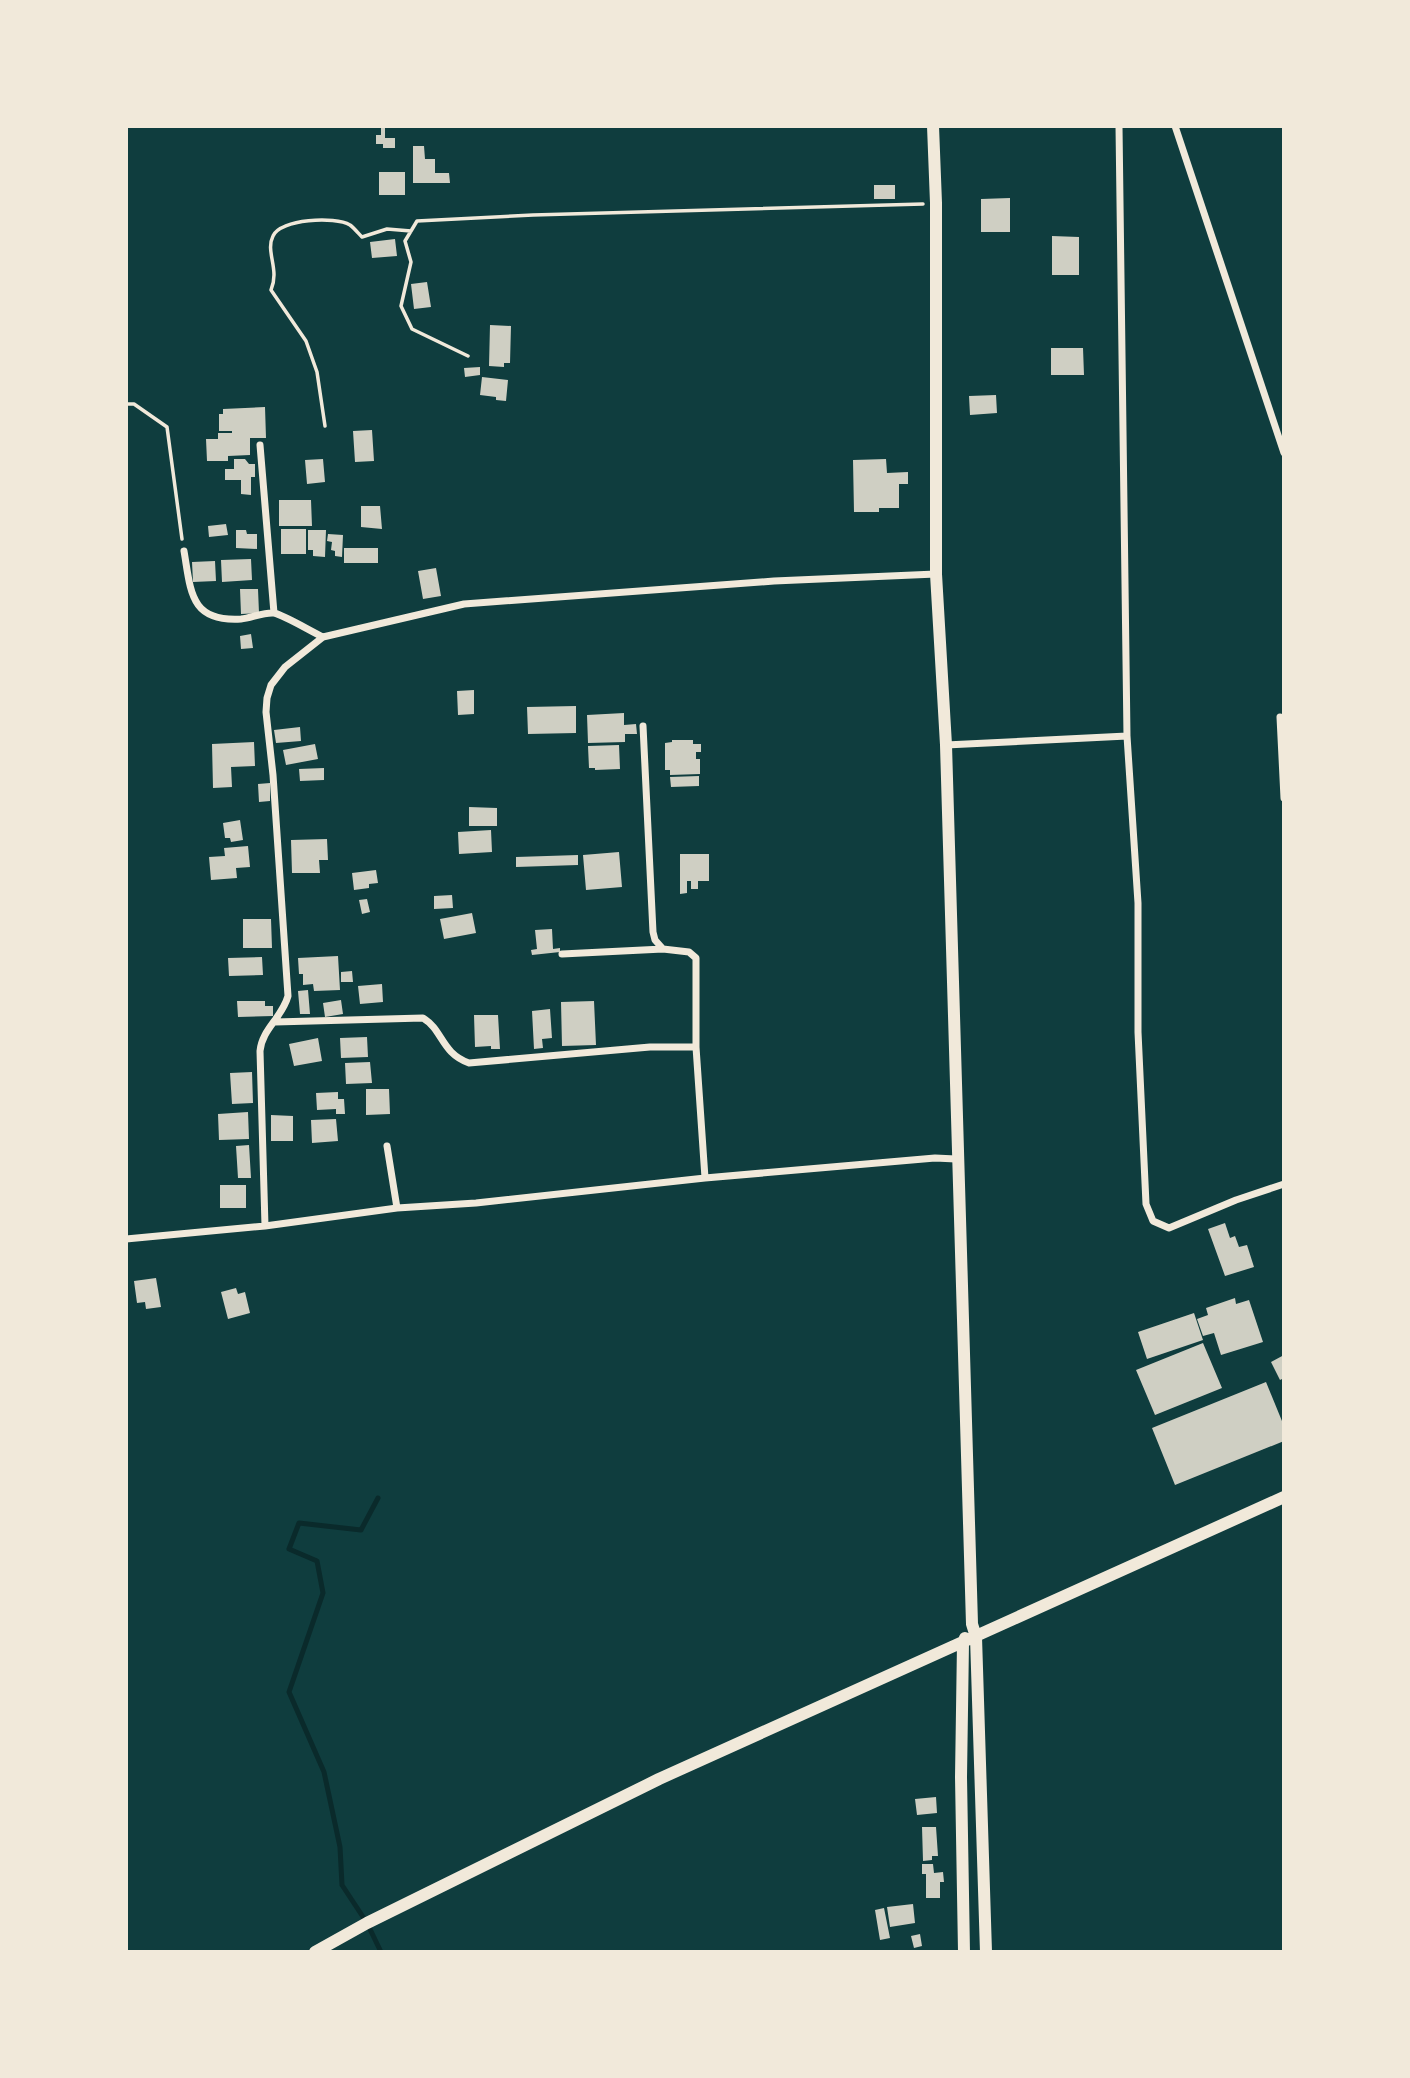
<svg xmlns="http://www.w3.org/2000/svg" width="1410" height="2078" viewBox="0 0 1410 2078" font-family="Montserrat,sans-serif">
<rect width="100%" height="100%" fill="#0f3d3e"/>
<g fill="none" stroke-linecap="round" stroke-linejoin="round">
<!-- stream -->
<path stroke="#0a2a2b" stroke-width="5" d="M378 1498 361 1530 299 1523 289 1549 317 1561 323 1593 289 1692 324 1772 340 1847 342 1885 367 1923 381 1952"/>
</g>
<!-- building -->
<path fill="#cfcfc3" d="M381 126H385V138H395V148H383V144H376V135H381Z
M413 146H424L425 159H435V173H449L450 183H413Z
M379 172H405V195H379Z
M874 185H895V199H874Z
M1010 198V232H981V199Z
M1052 236 1079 237V275H1052Z
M395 239 397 256 372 258 370 242Z
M427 282 431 307 414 309 411 284Z
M490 325 511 326 510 363H504V367L489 366Z
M1051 348H1083L1084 375H1051Z
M480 367V375L465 377 464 368Z
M482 377 508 380 506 401 496 400V397L480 395Z
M996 395 997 413 970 415 969 396Z
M265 407 266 438H250V455L228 456V461H207L206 439H218V433H232V431H219V414H223V409Z
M372 430 374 461 355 462 353 431Z
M234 459H245L249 464H255V477H251V495L241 494V480H225V469H234Z
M323 459 325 482 307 484 305 460Z
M886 459 887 473 908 472V484H899V508H879V512H854L853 460Z
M279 500H311L312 526H279Z
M361 506H380L382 529 361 527Z
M226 524 228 535 209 537 208 526Z
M281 529H306V554H281Z
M236 530H246L247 534H257V549L236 548Z
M308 530H326L325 557 313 556V550H308Z
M328 534 343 535 342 557 335 556V551L331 550 332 542 327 541Z
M344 548H378V563H344Z
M251 559 252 580 222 582 221 560Z
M215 561 216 581 193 582 192 562Z
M436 568 441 596 423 599 418 571Z
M240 589H258L259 613 241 614Z
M251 634 253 648 241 649 240 636Z
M474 690V714L458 715 457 691Z
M576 706V733L528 734 527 707Z
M624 713V725L636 724 637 734H625V742L588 743 587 715Z
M300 727 301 741 276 743 274 730Z
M672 740H693V744H701V752H696V759H700V774L670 775V770H665V743L672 742Z
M254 742 255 766 231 767 232 787 213 788 212 744Z
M315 744 318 759 286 765 283 750Z
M619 745 620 769 595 770V768H589L588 746Z
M324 768V780L300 781 299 769Z
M699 776V786L671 787 670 777Z
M270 783V801L259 802 258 784Z
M469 807 497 808V826H469Z
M240 820 243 840 231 842 230 838H225L223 823Z
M491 830 492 852 459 854 458 832Z
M327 839 328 860H319L320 873H292L291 840Z
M248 846 250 867 236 868 237 878 211 880 209 857 225 856 224 848Z
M619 852 622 887 586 890 583 855Z
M680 854H709V881H698V889H691V881H687V893L680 894Z
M578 855V865L516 867V857Z
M376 870 378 883 369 884V888L354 890 352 873Z
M452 895 453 908 434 909V896Z
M367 899 370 912 362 914 359 900Z
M472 913 476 933 444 939 440 919Z
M243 919H271L272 948H243Z
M552 929 553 949 560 948V952L532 955 531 950 537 949 535 930Z
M338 956 340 990 314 991 313 984 303 985V974H299L298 958Z
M262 957 263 975 229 976 228 958Z
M352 971 353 982H341V972Z
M382 984 383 1002 360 1004 358 986Z
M308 990 310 1014H300L298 991Z
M341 1000 343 1014 325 1017 323 1003Z
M237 1001H265V1006H273V1016L238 1017Z
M594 1001 596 1045 562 1046 561 1002Z
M550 1009 552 1038 542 1039 543 1048 534 1049 532 1011Z
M474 1015H498L500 1049H491V1046L475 1047Z
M367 1037 368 1057 341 1058 340 1038Z
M318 1038 322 1061 294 1066 289 1044Z
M370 1062 372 1083 346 1084 345 1063Z
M252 1072 253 1103 232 1104 230 1073Z
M366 1089H389L390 1114 366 1115Z
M338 1092V1099H344L345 1114H336V1109L317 1110 316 1093Z
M248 1112 249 1139 219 1140 218 1114Z
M271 1115 293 1116V1141H271Z
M336 1119 338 1141 312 1143 311 1120Z
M249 1145 251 1178H238L236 1146Z
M220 1185H246V1208H220Z
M1225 1223 1230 1238 1235 1236 1239 1247 1247 1245 1254 1267 1225 1276 1208 1229Z
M156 1278 161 1307 146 1309 145 1302 137 1303 134 1281Z
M236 1288 238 1294 245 1292 250 1313 228 1319 221 1292Z
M1235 1298 1236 1304 1249 1300 1263 1342 1221 1355 1214 1333 1203 1336 1197 1319 1208 1315 1206 1308Z
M1194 1313 1203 1340 1147 1359 1138 1332Z
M1203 1343 1222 1388 1155 1415 1136 1370Z
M1284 1355V1378L1280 1380 1271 1362Z
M1266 1382 1284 1426V1441L1175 1485 1152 1428Z
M936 1797 937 1813 917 1815 915 1799Z
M922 1827H936L938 1856H932V1860L923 1861Z
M922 1864H933L934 1873 943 1872 944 1882H940V1898H926V1874H922Z
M913 1904 915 1923 890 1927 887 1907Z
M884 1908 890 1938 880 1940 875 1910Z
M920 1934 922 1946 914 1948 911 1936Z"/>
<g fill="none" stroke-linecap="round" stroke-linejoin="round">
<!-- path -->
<path stroke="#f1e9da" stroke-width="3.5" d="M468 356 412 329 401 306 411 262 405 241 417 221 533 215 923 204
M126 404H134L167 427 182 539
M325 426 317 372 306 341 271 290C280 269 265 252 273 236 280 219 335 216 350 225 354 228 359 234 362 237L387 229 411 231"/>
<!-- minor -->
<path stroke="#f1e9da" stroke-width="7" d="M1119 126 1127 736 1138 903V1032L1146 1204 1153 1221 1169 1228 1236 1200 1284 1184
M1175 126 1284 453
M260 445 274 613
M184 551C191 592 190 622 241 619 251 618 264 612 274 613 284 615 312 632 323 637
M1280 717 1284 798
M643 726 653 932 655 940 663 949 689 952 696 958V1047L705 1178
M946 745 1127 736
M562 954 663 949
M275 1022 423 1018C443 1030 441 1053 469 1063L650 1047H696
M387 1146 397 1208
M265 1226 260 1051C262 1029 282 1018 288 996L273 775 266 712 267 698 271 685 285 667 323 637 464 604 774 581 936 574
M126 1239 265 1226 397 1208 476 1203 705 1178 935 1158 956 1159"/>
<!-- tertiary -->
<path stroke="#f1e9da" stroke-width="12" d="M933 126 936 203V574L946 745 972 1624 976 1637 986 1952
M315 1952 367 1923 659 1779 1284 1497
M964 1952 961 1777 963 1643 965 1638"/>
</g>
<!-- border -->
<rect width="1410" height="2078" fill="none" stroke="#f1e9da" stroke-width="256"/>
</svg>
